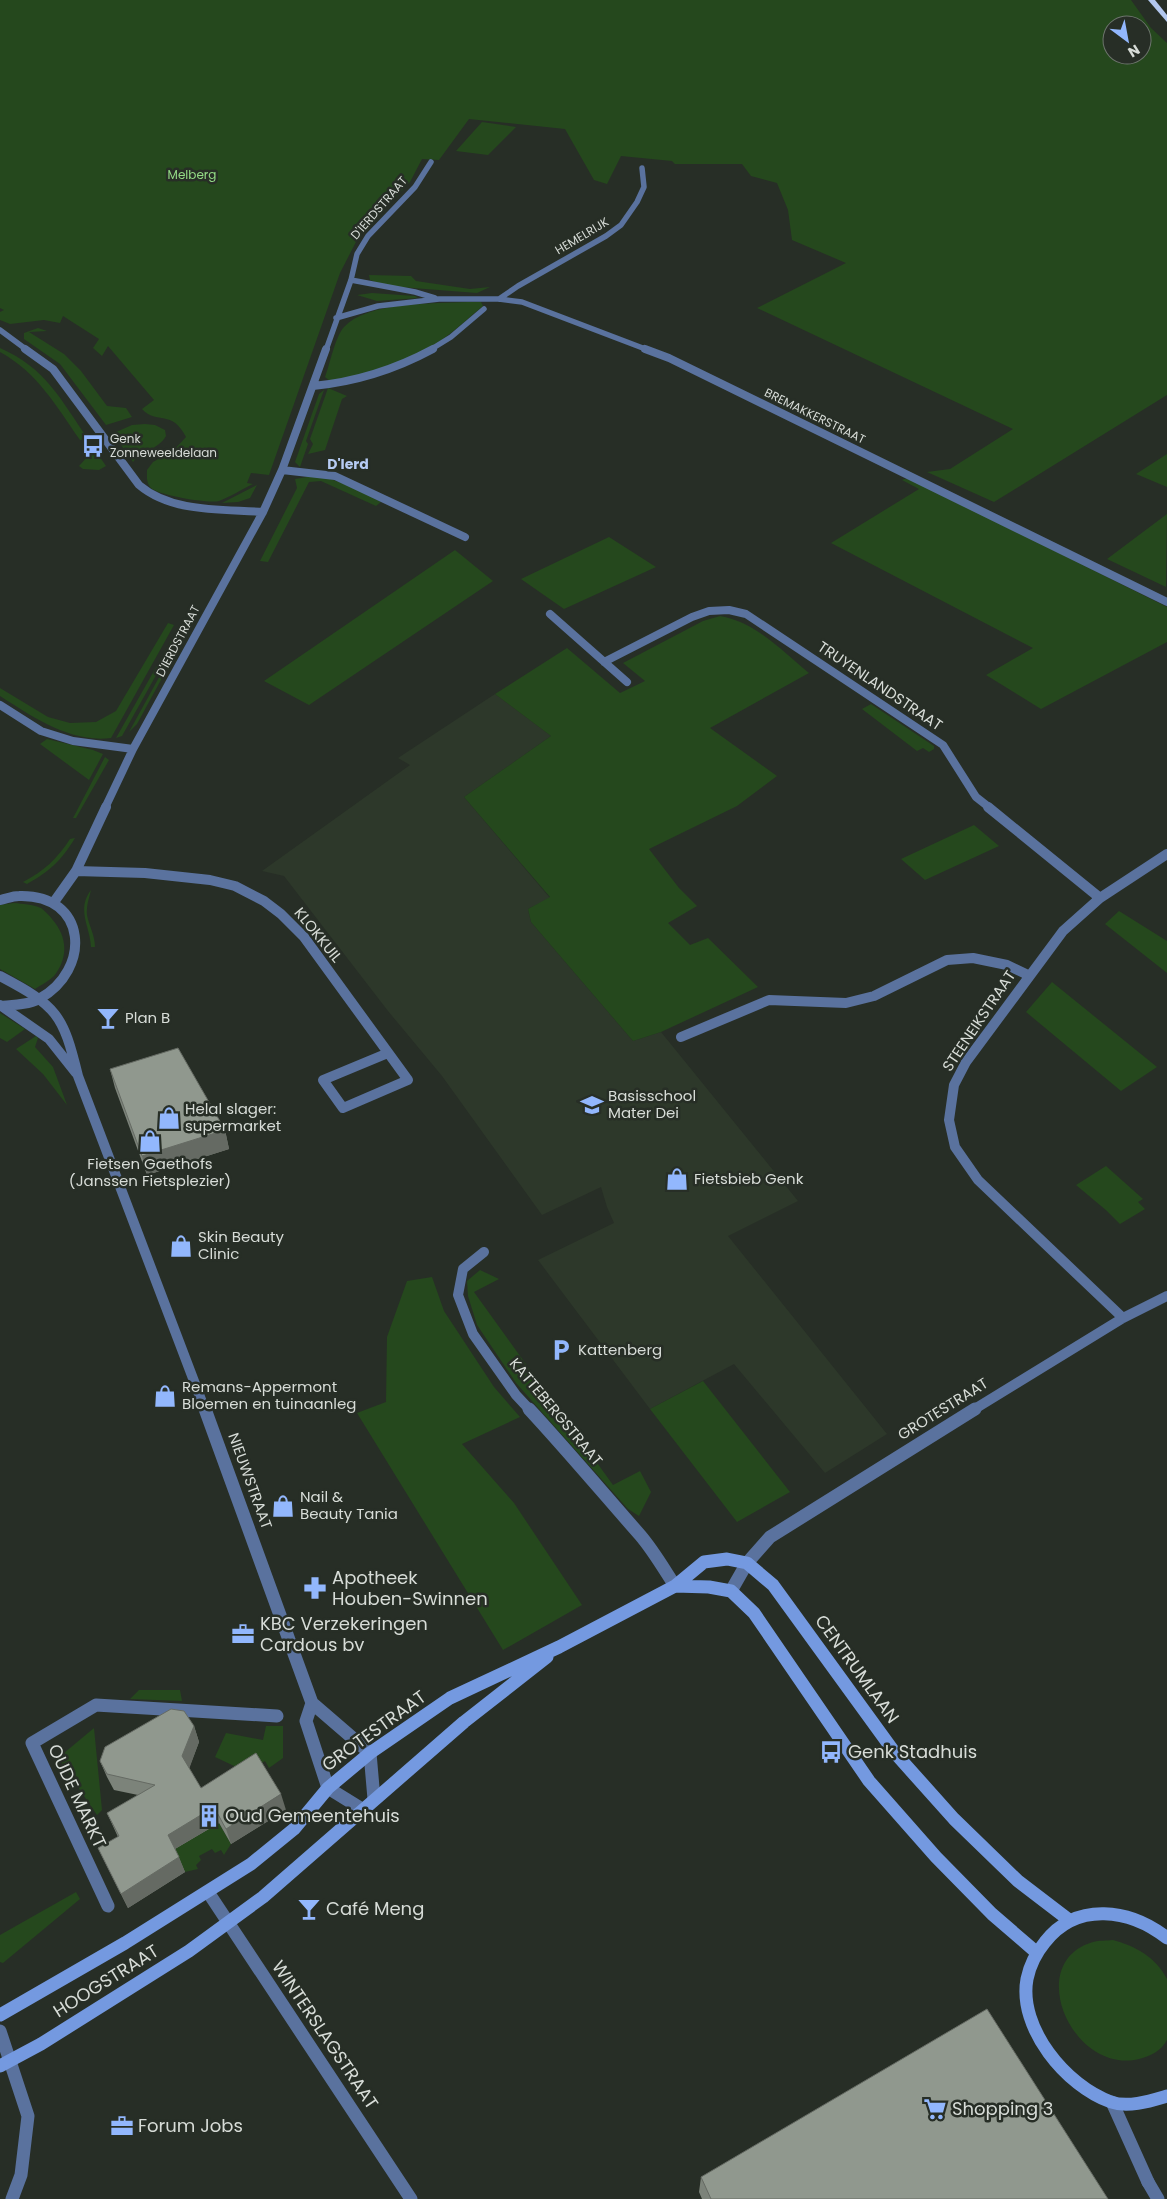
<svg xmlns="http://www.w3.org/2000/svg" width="1167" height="2199" viewBox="0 0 1167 2199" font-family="Poppins,sans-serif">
<rect width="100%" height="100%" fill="#272e26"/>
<!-- built -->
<path fill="#2d382a" d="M495 694 551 736 464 797 550 898 528 909 531 922 633 1041 661 1032 798 1201 728 1236 887 1434 825 1473 734 1364 650 1409 538 1260 614 1223 607 1207 601 1187 542 1215 442 1076 388 1011 284 876 262 871 410 765 398 758Z"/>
<!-- green -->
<path fill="#25481d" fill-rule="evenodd" d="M0 0H1131L1151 28 1167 43V395L994 502 927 472 950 469 1013 429 757 308 846 263 792 240 788 210 777 183 751 176 742 164H675L672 161 621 156 607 184 594 180 565 129 469 119 439 160 422 159 410 182 358 238 340 273 269 475 251 473 247 483 253 484C242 489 230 497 219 501 209 504 158 495 151 488 146 483 147 476 147 470L153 462 173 451 186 437C172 409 157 425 142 409L154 400 108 346 102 356 93 348 99 339 63 316 60 323 44 320 10 324 0 320V312L4 310 0 308ZM1112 25H1142V55H1112Z
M482 122 516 127 488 155 456 151Z
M369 275 411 276 416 281 470 289 490 287 477 293 387 286 370 280Z
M372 293 415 296 418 298 377 301 357 295Z
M468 302H481L483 306C468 318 452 334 435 344 407 361 362 379 330 381L325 377C330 364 335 337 344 327 368 301 435 304 468 302Z
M38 328 47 331 29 332 64 354 81 371 107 406 126 408 132 417 106 425 60 364 24 339V333Z
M0 348C46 368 61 400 88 439L80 440C56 406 38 373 0 352Z
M328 388 347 396 342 399 325 450 308 454 313 444 310 439Z
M324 390 306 441 308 444 300 467 295 462 319 394Z
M145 424 155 425 165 430 166 436C158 450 142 450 133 462L114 435V433L132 425Z
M93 447 106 466 99 470 83 469 79 466 89 455 85 448Z
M1167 454V487L1136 474Z
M313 476C338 478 359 491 381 502L376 506 321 481 309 482 268 562 260 561 297 488 295 479Z
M904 479H910L1167 607V642L1041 709 986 675 1033 648 831 543 919 489 902 480Z
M257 485 250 498 238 502 222 503Z
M1167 514 1166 587 1107 559Z
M609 537 656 567 564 609 521 579Z
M455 550 493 581 309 705 264 681Z
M720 616C756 622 782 651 809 673L710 728 777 776 737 806 649 849 679 888 697 906 668 923 690 945 708 938 758 987 661 1032 633 1041 531 922 528 909 550 897 464 797 551 736 495 694 567 648 620 693 645 681 623 663 703 621Z
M168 623 174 625 111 738C70 743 33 717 0 696V688L48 717 70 723 96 722 116 711Z
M180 625 183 627 122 736 116 738Z
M185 630 186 634 137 724 129 732Z
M871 704 934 746V749L929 752 923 748 917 751 862 709Z
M47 739 93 750 103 754 89 780 40 744Z
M105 757 109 760 76 818H73Z
M974 825 999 846 925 880 901 859Z
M75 838C61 861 50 871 27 884L23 882C44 871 57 859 70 839Z
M91 890C89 899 86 906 87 915 89 926 95 935 95 947H91C90 926 76 910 91 890Z
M14 903C23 904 32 904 41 908 45 911 49 915 52 919 67 936 69 957 54 976 49 981 41 985 35 989L0 969V905Z
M1119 911 1167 941V973L1105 924Z
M1052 982 1157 1067 1121 1091 1026 1012Z
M0 1013 25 1029 7 1042 0 1038Z
M36 1036 38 1038 35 1047 53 1067 67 1105 43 1074 16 1049Z
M1106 1166 1143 1199 1138 1202 1145 1209 1120 1224 1107 1211 1076 1185Z
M480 1270 499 1279 474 1292 613 1485 640 1471 651 1492 639 1516 628 1509 516 1383 477 1325 468 1296 467 1281Z
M432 1277 444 1311 494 1387 520 1417 462 1444 514 1503 582 1605 503 1650 357 1413 386 1402 387 1337 407 1281Z
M703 1381 790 1492 737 1522 650 1409Z
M139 1690H180L182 1701 130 1699Z
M266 1726H283V1758L269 1768 265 1761 247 1772 215 1757 226 1733 263 1740Z
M94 1728 102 1810 97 1815 58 1758Z
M219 1823 231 1844 224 1855 221 1850 215 1853 212 1849 199 1856 201 1860 196 1865 198 1869 185 1872 173 1850Z
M76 1892 80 1899 3 1963 0 1962V1935Z
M1113 1940C1135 1946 1156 1957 1167 1979V2040C1161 2051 1151 2056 1139 2059 1072 2075 1023 1962 1093 1942 1099 1940 1106 1941 1113 1940Z"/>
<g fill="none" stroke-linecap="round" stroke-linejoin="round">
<!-- pedestrian -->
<path stroke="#5a729e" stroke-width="13" d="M108 1906 32 1743 96 1705 277 1716
M1148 2182 1158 2199"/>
<!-- minor-far3 -->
<path stroke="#5a729e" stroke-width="5.5" d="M351 280 415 292 435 298
M499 299 518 286 606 236 621 225 637 202 644 187 642 168
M336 318 378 306 439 299H499L522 302 648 350
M0 330 27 350
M326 350 351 280 357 254 368 236 415 187 431 162
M430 350 451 337 484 309"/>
<!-- minor-far2 -->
<path stroke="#5a729e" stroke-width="8" d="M25 349 53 369 139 485C172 513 222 509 263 512
M645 349 669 358 1167 602
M313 386C355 382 396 369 433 349
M282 470 335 476 465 537
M550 614 627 682
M604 662 692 617 709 611 729 610 746 614 943 745 976 797 990 808
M0 705 41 731 73 741 133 749
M105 808 133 749 263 512 282 470 326 349"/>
<!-- minor-far1 -->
<path stroke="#5a729e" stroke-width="10" d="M988 807 1100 898
M76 871 145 873 210 880 235 886 264 901 281 914 304 937 408 1080 343 1108 323 1080 388 1053
M0 900C6 899 12 896 19 896 88 894 92 970 39 999 28 1005 13 1005 1 1006
M54 902 76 871 106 807
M681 1037 769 1000 846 1003 874 996 947 960 973 958 1007 965 1028 975
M484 1252 463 1269 458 1295 473 1334 516 1395 530 1410
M1123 1318 978 1180 955 1147 949 1120 954 1085 966 1062 1063 931 1100 898 1167 854
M973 1410 1123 1318 1167 1296"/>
<!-- minor -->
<path stroke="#5a729e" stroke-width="13" d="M529 1409C567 1450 603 1493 640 1535 653 1550 664 1569 675 1586
M731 1591 747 1563 770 1537 975 1409
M208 1892 411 2199
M0 2031 28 2116 21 2175 12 2199
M1112 2102 1148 2182"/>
<!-- tertiary-far1 -->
<path stroke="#5a729e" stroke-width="10" d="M0 976C57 1006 63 1014 78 1076L205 1410
M0 1005 49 1039 76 1073"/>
<!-- tertiary -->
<path stroke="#5a729e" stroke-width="13" d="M205 1409 312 1703 370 1753 374 1799
M312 1703 306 1721 328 1788 362 1809"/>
<!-- secondary -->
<path stroke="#7499e0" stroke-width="13" d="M675 1586 709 1587 731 1591 754 1613 869 1781 936 1857 992 1914 1036 1952
M1167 1938C1130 1909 1077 1901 1045 1942 1036 1953 1030 1964 1027 1979 1018 2028 1066 2086 1111 2102 1128 2108 1150 2101 1167 2096
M0 2015 125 1943 251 1864 294 1829 328 1788 370 1753 450 1698 559 1647 675 1586 704 1562 727 1559 747 1563 773 1585 895 1753 954 1819 1018 1881 1069 1920
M0 2066 41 2044 189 1951 263 1897 464 1722 547 1657"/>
<!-- trunk -->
<path fill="#b2c7ee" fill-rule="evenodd" d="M1148 0H1155L1167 15V22Z"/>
</g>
<!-- wall -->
<path fill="#7c837a" d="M110 1069 225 1130 229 1149 147 1175 115 1088Z
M194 1726 199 1742 189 1768 201 1788 286 1810 231 1844 219 1823 175 1849 185 1872 128 1908 98 1848 118 1837 107 1813 138 1795 114 1790 107 1777 100 1761Z
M701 2177 1108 2199H702L699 2192Z"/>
<!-- shaded-wall -->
<path fill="#656a63" d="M225 1130 229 1149 147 1175 142 1156Z
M194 1726 199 1742 188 1772 182 1756Z
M281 1794 286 1810 231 1844 226 1829Z
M214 1807 219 1823 173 1850 168 1835Z
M179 1857 185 1872 128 1908 121 1894Z"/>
<!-- building -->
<path fill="#90988e" stroke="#656a63" d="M178 1048 225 1130 142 1156 110 1069Z
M171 1709 184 1711 194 1726 182 1756 201 1788 256 1753 281 1794 226 1829 214 1807 168 1835 179 1857 121 1894 98 1848 119 1836 107 1813 155 1785 107 1774 100 1761 105 1747Z
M987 2009 1108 2199H711L701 2177Z"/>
<!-- icons -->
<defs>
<symbol id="bus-bare" viewBox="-9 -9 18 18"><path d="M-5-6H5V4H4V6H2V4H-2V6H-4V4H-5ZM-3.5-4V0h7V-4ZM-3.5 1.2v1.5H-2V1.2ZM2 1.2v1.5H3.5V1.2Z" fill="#92b7fd" stroke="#272e26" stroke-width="2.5" paint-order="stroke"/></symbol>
<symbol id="bar-bare" viewBox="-9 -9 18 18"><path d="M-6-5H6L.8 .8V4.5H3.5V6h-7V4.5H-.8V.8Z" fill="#92b7fd" stroke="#272e26" stroke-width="2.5" paint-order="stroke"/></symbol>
<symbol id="school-bare" viewBox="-9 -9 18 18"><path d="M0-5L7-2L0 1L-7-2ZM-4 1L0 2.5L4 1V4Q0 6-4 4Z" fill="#92b7fd" stroke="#272e26" stroke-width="2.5" paint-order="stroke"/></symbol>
<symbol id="shop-bare" viewBox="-9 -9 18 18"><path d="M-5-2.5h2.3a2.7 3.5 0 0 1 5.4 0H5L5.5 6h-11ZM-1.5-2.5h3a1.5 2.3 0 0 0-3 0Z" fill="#92b7fd" stroke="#272e26" stroke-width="2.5" paint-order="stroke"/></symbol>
<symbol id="parking-bare" viewBox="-9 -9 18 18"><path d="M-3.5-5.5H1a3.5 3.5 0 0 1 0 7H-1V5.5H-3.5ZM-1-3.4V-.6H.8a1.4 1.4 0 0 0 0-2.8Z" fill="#92b7fd" stroke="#272e26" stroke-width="2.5" paint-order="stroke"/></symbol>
<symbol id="pharmacy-bare" viewBox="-9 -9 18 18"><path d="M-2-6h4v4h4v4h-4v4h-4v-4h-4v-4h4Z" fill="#92b7fd" stroke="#272e26" stroke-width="2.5" paint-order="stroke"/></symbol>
<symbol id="office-bare" viewBox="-9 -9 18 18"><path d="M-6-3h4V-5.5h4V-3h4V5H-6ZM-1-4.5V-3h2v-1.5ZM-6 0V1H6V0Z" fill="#92b7fd" stroke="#272e26" stroke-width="2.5" paint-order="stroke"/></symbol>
<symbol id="building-bare" viewBox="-9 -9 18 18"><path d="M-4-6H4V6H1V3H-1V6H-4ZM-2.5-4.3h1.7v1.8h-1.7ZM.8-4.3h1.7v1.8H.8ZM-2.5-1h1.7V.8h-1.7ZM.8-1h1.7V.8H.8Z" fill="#92b7fd" stroke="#272e26" stroke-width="2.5" paint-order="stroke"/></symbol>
<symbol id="supermarket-bare" viewBox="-9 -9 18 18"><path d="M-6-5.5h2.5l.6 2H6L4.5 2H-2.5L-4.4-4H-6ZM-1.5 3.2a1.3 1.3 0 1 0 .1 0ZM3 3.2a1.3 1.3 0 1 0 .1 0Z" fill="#92b7fd" stroke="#272e26" stroke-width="2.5" paint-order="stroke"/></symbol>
</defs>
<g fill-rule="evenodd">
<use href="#bus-bare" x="77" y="430" width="32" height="32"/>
<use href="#bar-bare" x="92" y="1002" width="32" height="32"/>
<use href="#school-bare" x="576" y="1089" width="32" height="32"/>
<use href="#shop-bare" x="153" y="1102" width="32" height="32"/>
<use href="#shop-bare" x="134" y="1125" width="32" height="32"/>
<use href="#shop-bare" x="661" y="1163" width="32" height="32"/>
<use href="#shop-bare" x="165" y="1230" width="32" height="32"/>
<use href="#parking-bare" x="545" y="1334" width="32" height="32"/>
<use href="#shop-bare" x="149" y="1380" width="32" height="32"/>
<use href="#shop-bare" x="267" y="1490" width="32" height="32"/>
<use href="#pharmacy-bare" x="299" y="1572" width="32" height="32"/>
<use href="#office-bare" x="227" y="1618" width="32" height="32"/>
<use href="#bus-bare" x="815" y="1736" width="32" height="32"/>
<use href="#building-bare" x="193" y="1800" width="32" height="32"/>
<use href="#bar-bare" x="293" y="1893" width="32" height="32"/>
<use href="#supermarket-bare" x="919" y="2093" width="32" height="32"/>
<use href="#office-bare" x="106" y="2110" width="32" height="32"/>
</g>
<g text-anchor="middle" stroke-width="5" stroke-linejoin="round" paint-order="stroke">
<!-- far-park labels -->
<g font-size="12" fill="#93db85" stroke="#272e26">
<text x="192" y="179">Melberg</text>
</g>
<!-- far-street labels -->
<g font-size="12" fill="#d7dcd7" stroke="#272e26">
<text transform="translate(379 208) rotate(-49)" y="4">D'IERDSTRAAT</text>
<text transform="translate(582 236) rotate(-31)" y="4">HEMELRIJK</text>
<text transform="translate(815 416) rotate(26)" y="4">BREMAKKERSTRAAT</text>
<text transform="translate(178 641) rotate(-62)" y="4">D'IERDSTRAAT</text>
</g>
<!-- far-poi labels -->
<g font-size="12" fill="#d7dcd7" stroke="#272e26" text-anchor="start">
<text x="110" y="443">Genk<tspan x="110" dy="14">Zonneweeldelaan</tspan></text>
</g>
<!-- far-neighbourhood labels -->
<g font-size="14" font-weight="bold" fill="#b7ccf4" stroke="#272e26">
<text x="348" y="469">D'Ierd</text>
</g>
<!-- street labels -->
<g font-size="15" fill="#d7dcd7" stroke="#272e26">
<text transform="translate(880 686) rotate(34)" y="5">TRUYENLANDSTRAAT</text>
<text transform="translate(318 935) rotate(51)" y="5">KLOKKUIL</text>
<text transform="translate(979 1021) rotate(-56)" y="5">STEENEIKSTRAAT</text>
<text transform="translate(943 1409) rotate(-32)" y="5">GROTESTRAAT</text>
<text transform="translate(556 1412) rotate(50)" y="5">KATTEBERGSTRAAT</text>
<text transform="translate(250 1481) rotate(70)" y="5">NIEUWSTRAAT</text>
</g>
<!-- poi labels -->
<g font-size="15" fill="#d7dcd7" stroke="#272e26" text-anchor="start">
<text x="125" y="1023">Plan B</text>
<text x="608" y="1101">Basisschool<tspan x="608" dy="17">Mater Dei</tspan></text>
<text x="185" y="1114">Helal slager:<tspan x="185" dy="17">supermarket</tspan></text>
<text x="150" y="1169" text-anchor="middle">Fietsen Gaethofs<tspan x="150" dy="17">(Janssen Fietsplezier)</tspan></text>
<text x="694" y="1184">Fietsbieb Genk</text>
<text x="198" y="1242">Skin Beauty<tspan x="198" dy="17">Clinic</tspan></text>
<text x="578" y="1355">Kattenberg</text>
<text x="182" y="1392">Remans-Appermont<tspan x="182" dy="17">Bloemen en tuinaanleg</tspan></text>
<text x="300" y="1502">Nail &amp;<tspan x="300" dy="17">Beauty Tania</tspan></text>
</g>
<!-- near-poi labels -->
<g font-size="18" fill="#d7dcd7" stroke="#272e26" text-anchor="start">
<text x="332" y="1584">Apotheek<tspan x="332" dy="21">Houben-Swinnen</tspan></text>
<text x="260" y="1630">KBC Verzekeringen<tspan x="260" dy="21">Cardous bv</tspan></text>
<text x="848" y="1758">Genk Stadhuis</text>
<text x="225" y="1822">Oud Gemeentehuis</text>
<text x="326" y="1915">Café Meng</text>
<text x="952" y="2115">Shopping 3</text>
<text x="138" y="2132">Forum Jobs</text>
</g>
<!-- near-street labels -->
<g font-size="18" fill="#d7dcd7" stroke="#272e26">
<text transform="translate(857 1669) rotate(54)" y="6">CENTRUMLAAN</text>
<text transform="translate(374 1731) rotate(-36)" y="6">GROTESTRAAT</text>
<text transform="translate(77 1796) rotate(65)" y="6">OUDE MARKT</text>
<text transform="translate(106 1981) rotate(-32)" y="6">HOOGSTRAAT</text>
<text transform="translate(325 2035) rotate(56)" y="6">WINTERSLAGSTRAAT</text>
</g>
</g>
<!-- north arrow -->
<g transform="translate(1127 40) rotate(148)"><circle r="24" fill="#272e26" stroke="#6d746d"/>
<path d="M0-4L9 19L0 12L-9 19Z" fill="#92b7fd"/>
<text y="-8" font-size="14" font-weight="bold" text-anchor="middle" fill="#d7dcd7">N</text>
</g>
</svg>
